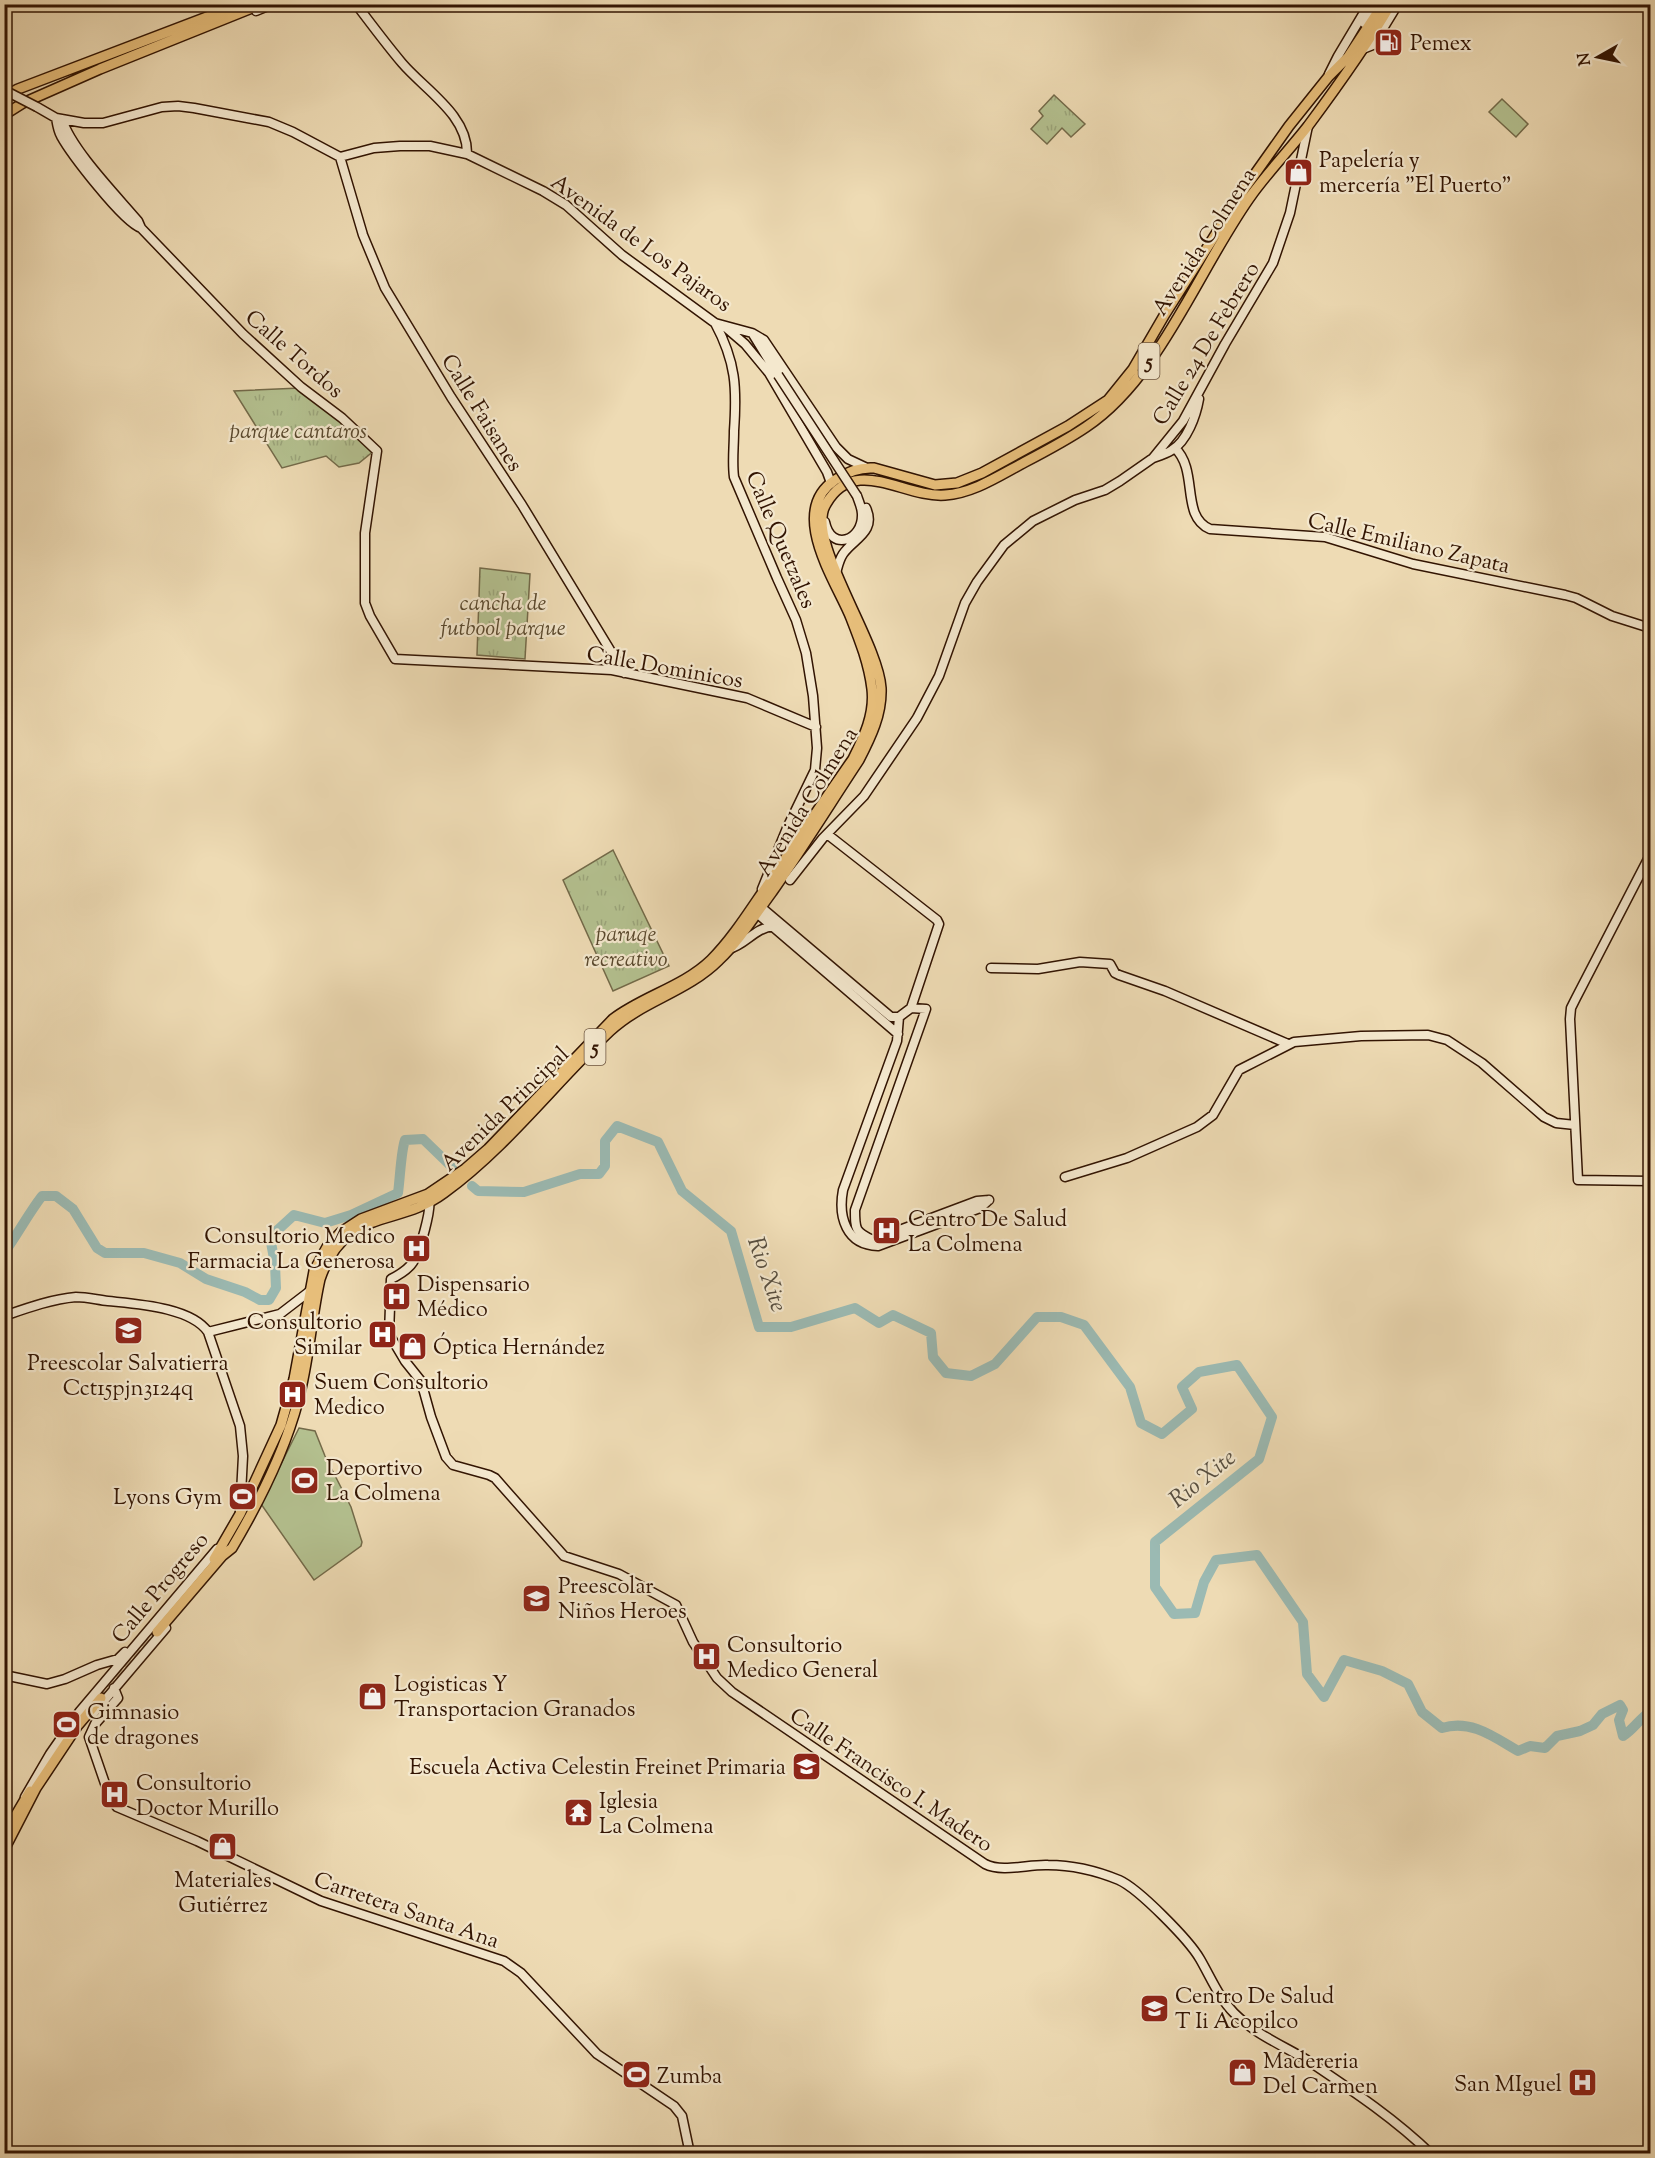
<svg xmlns="http://www.w3.org/2000/svg" width="1655" height="2158" viewBox="0 0 1655 2158" font-family="'Sorts Mill Goudy',serif">
<defs>
<pattern id="park-tufts" width="24" height="20" patternUnits="userSpaceOnUse" patternTransform="scale(1.5)"><rect width="24" height="20" fill="#b4c190"/><path d="M3 7l-1-3M5 7V3M7 7l1-3M15 17l-1-3M17 17v-4M19 17l1-3" fill="none" stroke="#9ba57b"/></pattern>
</defs>
<rect width="100%" height="100%" fill="#eedbb4"/>
<filter id="stains"><feTurbulence type="fractalNoise" baseFrequency=".00333" numOctaves="4"/><feColorMatrix values="0 0 0 0 .2 0 0 0 0 .09 0 0 0 0 .02 0 0 0 .5 -.17"/></filter>
<radialGradient id="worn" r=".72"><stop offset=".6" stop-color="#630" stop-opacity="0"/><stop offset="1" stop-color="#630" stop-opacity=".3"/></radialGradient>
<!-- green -->
<path fill="#b4c190" stroke="#736a49" stroke-width="1.5" d="M1502 99 1528 124 1516 137 1489 112Z
M299 1428 315 1431 325 1456 351 1507 362 1542 361 1546 314 1580 261 1504Z"/>
<!-- park -->
<path fill="url(#park-tufts)" stroke="#736a49" stroke-width="1.5" d="M1054 95 1085 124 1071 137 1062 128 1047 144 1031 129 1043 116 1039 111Z
M300 388 375 450 359 463 339 467 326 456 282 468 234 391Z
M480 568 530 574 525 659 477 655Z
M613 850 669 966 613 991 563 880Z"/>
<g fill="none" stroke-linecap="round" stroke-linejoin="round">
<!-- river -->
<path stroke="#9bbab3" stroke-width="10" d="M472 1186 478 1191 524 1192 580 1174H599L605 1166V1141L617 1126 658 1142 682 1191 731 1231 759 1327H791L855 1308 879 1323 893 1315 931 1333 933 1357 946 1373 971 1376 995 1364 1037 1317H1061L1084 1325 1130 1387 1141 1423 1162 1434 1192 1409 1182 1387 1199 1372 1237 1365 1272 1417 1259 1459 1155 1542V1587L1174 1614 1195 1613 1204 1582 1216 1560 1257 1555 1303 1622 1307 1674 1324 1697 1344 1660 1382 1671 1408 1684 1422 1712 1442 1728C1471 1719 1494 1737 1518 1751L1530 1746 1545 1748 1557 1736 1580 1731 1593 1725 1602 1714 1620 1705 1623 1710 1619 1720 1623 1736C1634 1729 1639 1719 1650 1712
M4 1253C18 1234 28 1214 42 1196H56L73 1209 97 1248 105 1253H144L180 1263 206 1279 245 1292 260 1300H269L276 1288 275 1264 270 1237 294 1215 325 1223 351 1215 398 1193C400 1179 401 1151 405 1140L423 1139 452 1167"/>
<!-- primary-tunnel -->
<path stroke="#c8b390" stroke-width="9" stroke-dasharray="9 4.5" stroke-linecap="butt" d="M98 1697 154 1631"/>
<defs>
<path id="secondary" d="M356 4C371 24 386 44 402 63 425 90 468 115 467 154
M256 11 273 4
M1364 23 1376 4
M1363 49 1373 45 1398 4
M1329 74 1338 56 1369 4
M37 107 56 118 84 123H103L162 107 178 106 194 108 269 122 293 132 340 157 374 148 400 146H430L467 154 543 191 566 205 622 255 715 323 752 333 764 340 836 447 848 459 865 467
M56 118C57 124 58 131 61 136 71 154 123 222 141 228
M62 119C71 149 116 195 138 221L141 228 243 334 301 387 342 418 377 451 365 533V603L370 616 395 659 612 670 747 698 816 727
M340 157 363 235 385 288 451 397 522 505 624 673
M715 323C736 362 737 388 734 431 734 447 732 462 734 477L777 578 796 620 806 653 813 696 817 748 815 770 787 828 762 889
M724 326 745 344 769 373 827 472 831 483
M754 336 778 375
M1175 448C1199 471 1180 516 1210 529L1325 537 1413 564 1565 595 1576 598 1612 616 1650 628
M1153 458C1159 456 1166 454 1172 450 1187 441 1196 416 1199 399
M825 522C831 552 863 541 862 514 862 508 859 502 857 496
M836 573C838 566 839 560 843 554 853 539 877 532 866 508
M827 834 937 920 939 924 911 1008 899 1017
M1650 855 1576 998 1571 1008 1570 1019 1578 1180 1650 1181
M790 880 823 838 864 796 917 718 939 676 965 603 977 582 1004 545 1033 521 1075 500 1105 490 1120 481 1153 458 1183 421 1225 344 1273 263 1290 213 1308 126
M756 903 891 1017H899
M752 909 898 1034
M729 949C747 944 754 928 774 926
M991 968 1038 969 1080 962 1110 964 1115 973 1119 975 1165 991 1288 1044
M911 1008 926 1009 855 1210C855 1229 855 1232 873 1240L977 1201 989 1200
M899 1017 897 1041 843 1190C838 1217 846 1245 878 1246L980 1208 989 1200
M1065 1177 1127 1158 1197 1127 1213 1115 1239 1070 1294 1042 1361 1036 1428 1035 1447 1040 1482 1063 1544 1117 1556 1123 1575 1125
M429 1198C432 1209 420 1251 413 1262 408 1270 399 1275 391 1279L389 1334 405 1361 421 1381 431 1417 446 1457 453 1465 489 1475 495 1478 564 1556 619 1574 676 1605 693 1642 717 1678 732 1692 985 1864C1003 1873 1028 1864 1048 1865 1071 1865 1097 1871 1119 1880 1139 1889 1189 1940 1200 1959 1211 1978 1219 1998 1234 2013 1255 2034 1282 2045 1307 2060 1350 2089 1394 2118 1431 2154
M4 1316C27 1308 52 1299 76 1297 87 1297 98 1300 108 1301 136 1304 191 1307 208 1332L240 1426 243 1456 240 1513
M208 1332 280 1314 310 1291
M4 1675 47 1684 65 1679 97 1665 118 1659 125 1652
M114 1688 118 1698 95 1724 89 1737 110 1798 117 1807 197 1841 321 1901 504 1961 521 1973 597 2054 674 2106 682 2116 690 2154
M93 1714 166 1628
M25 1797 50 1754 80 1711 217 1549"/>
<path id="primary" d="M4 97 18 89 241 4
M4 115 23 103 100 69 262 4
M214 1559 240 1514 281 1425 294 1379 314 1271 327 1247 341 1232 361 1219 428 1194 465 1169 488 1149 613 1019C643 996 683 987 711 960 734 937 752 907 771 880 798 839 825 799 853 759 864 737 875 714 872 689 869 664 860 641 851 618 836 581 787 512 835 480 848 472 859 467 874 468L935 485 957 483 982 473 1068 426 1108 400 1133 369 1165 314 1245 188 1289 126 1329 76 1348 57 1383 4
M157 1632 222 1556 232 1548C258 1504 285 1450 298 1401 309 1361 311 1319 320 1279 345 1206 397 1228 444 1193 507 1147 553 1085 610 1031 642 1001 687 992 719 960 740 940 755 915 772 892 802 849 830 804 859 760 871 737 882 714 881 688 878 640 804 539 826 504 855 454 903 498 945 495 974 493 1000 475 1025 462 1046 451 1067 440 1086 427 1161 377 1200 265 1253 193 1270 170 1290 149 1308 126 1337 87 1366 47 1391 4
M10 1825 30 1791
M4 1850 36 1788 78 1725 101 1698"/>
</defs>
<!-- secondary casing -->
<use href="#secondary" stroke="#321402" stroke-width="11"/>
<!-- primary casing -->
<use href="#primary" stroke="#321402" stroke-width="12"/>
<!-- secondary -->
<use href="#secondary" stroke="#f4e8ce" stroke-width="8"/>
<!-- primary -->
<use href="#primary" stroke="#e7be7a" stroke-width="9"/>
<defs>
<path id="secondary-bridge" d="M4 90 37 107
M778 375 857 496"/>
</defs>
<!-- secondary-bridge casing -->
<use href="#secondary-bridge" stroke="#321402" stroke-width="11" stroke-linecap="butt"/>
<!-- secondary-bridge -->
<use href="#secondary-bridge" stroke="#f4e8ce" stroke-width="8"/>
</g>
<!-- icons -->
<defs>
<symbol id="fuel-square" viewBox="-11 -11 22 22"><rect x="-9" y="-9" width="18" height="18" rx="4" fill="#8f2418" stroke="#f4e8ce"/><path d="M-5.5-6h7V0h2V4h1.3V-2.5L3-4.5l.8-.8L6-3V5H2.5V1h-1V6h-7ZM-4.2-4.7v3.2H.2V-4.7Z" fill="#fff"/></symbol>
<symbol id="shop-square" viewBox="-11 -11 22 22"><rect x="-9" y="-9" width="18" height="18" rx="4" fill="#8f2418" stroke="#f4e8ce"/><path d="M-5-2.5h2.3a2.7 3.5 0 0 1 5.4 0H5L5.5 6h-11ZM-1.5-2.5h3a1.5 2.3 0 0 0-3 0Z" fill="#fff"/></symbol>
<symbol id="hospital-square" viewBox="-11 -11 22 22"><rect x="-9" y="-9" width="18" height="18" rx="4" fill="#8f2418" stroke="#f4e8ce"/><path d="M-5-5h3v3.5h4V-5h3V5h-3V1.5h-4V5h-3Z" fill="#fff"/></symbol>
<symbol id="school-square" viewBox="-11 -11 22 22"><rect x="-9" y="-9" width="18" height="18" rx="4" fill="#8f2418" stroke="#f4e8ce"/><path d="M0-5L7-2L0 1L-7-2ZM-4 1L0 2.5L4 1V4Q0 6-4 4Z" fill="#fff"/></symbol>
<symbol id="stadium-square" viewBox="-11 -11 22 22"><rect x="-9" y="-9" width="18" height="18" rx="4" fill="#8f2418" stroke="#f4e8ce"/><path d="M0-5a6.5 5 0 1 0 0 10a6.5 5 0 1 0 0-10ZM-3.5-1.8h7v3.6h-7Z" fill="#fff"/></symbol>
<symbol id="temple-square" viewBox="-11 -11 22 22"><rect x="-9" y="-9" width="18" height="18" rx="4" fill="#8f2418" stroke="#f4e8ce"/><path d="M0-6L5-2H3V0L6.5 2.5H4V6H1.5V3h-3V6H-4V2.5H-6.5L-3 0V-2H-5Z" fill="#fff"/></symbol>
</defs>
<g fill-rule="evenodd">
<use href="#fuel-square" x="1372" y="26" width="33" height="33"/>
<use href="#shop-square" x="1282" y="156" width="33" height="33"/>
<use href="#hospital-square" x="870" y="1214" width="33" height="33"/>
<use href="#hospital-square" x="400" y="1232" width="33" height="33"/>
<use href="#hospital-square" x="380" y="1280" width="33" height="33"/>
<use href="#school-square" x="112" y="1314" width="33" height="33"/>
<use href="#hospital-square" x="366" y="1318" width="33" height="33"/>
<use href="#shop-square" x="396" y="1330" width="33" height="33"/>
<use href="#hospital-square" x="276" y="1378" width="33" height="33"/>
<use href="#stadium-square" x="288" y="1464" width="33" height="33"/>
<use href="#stadium-square" x="226" y="1480" width="33" height="33"/>
<use href="#school-square" x="520" y="1582" width="33" height="33"/>
<use href="#hospital-square" x="690" y="1640" width="33" height="33"/>
<use href="#shop-square" x="356" y="1680" width="33" height="33"/>
<use href="#stadium-square" x="50" y="1708" width="33" height="33"/>
<use href="#school-square" x="790" y="1750" width="33" height="33"/>
<use href="#hospital-square" x="98" y="1778" width="33" height="33"/>
<use href="#temple-square" x="562" y="1796" width="33" height="33"/>
<use href="#shop-square" x="206" y="1830" width="33" height="33"/>
<use href="#school-square" x="1138" y="1992" width="33" height="33"/>
<use href="#shop-square" x="1226" y="2056" width="33" height="33"/>
<use href="#stadium-square" x="620" y="2058" width="33" height="33"/>
<use href="#hospital-square" x="1566" y="2066" width="33" height="33"/>
</g>
<g text-anchor="middle" stroke-width="4.5" stroke-linejoin="round" paint-order="stroke">
<!-- shield labels -->
<g fill="#f4e8ce" stroke="#6c543f" stroke-width="1.5">
<rect x="1138.5" y="343" width="21" height="36" rx="4.5"/>
<rect x="584.5" y="1029" width="21" height="36" rx="4.5"/>
</g>
<g font-size="21" font-weight="bold" fill="#321402">
<text x="1149" y="368">5</text>
<text x="595" y="1054">5</text>
</g>
<!-- poi labels -->
<g font-size="22" fill="#321402" stroke="#f4e8ce" text-anchor="start">
<text x="1410" y="50">Pemex</text>
<text x="1319" y="167">Papelería y<tspan x="1319" dy="25">mercería "El Puerto"</tspan></text>
<text x="908" y="1226">Centro De Salud<tspan x="908" dy="25">La Colmena</tspan></text>
<text x="395" y="1243" text-anchor="end">Consultorio Medico<tspan x="395" dy="25">Farmacia La Generosa</tspan></text>
<text x="417" y="1291">Dispensario<tspan x="417" dy="25">Médico</tspan></text>
<text x="362" y="1329" text-anchor="end">Consultorio<tspan x="362" dy="25">Similar</tspan></text>
<text x="433" y="1354">Óptica Hernández</text>
<text x="128" y="1370" text-anchor="middle">Preescolar Salvatierra<tspan x="128" dy="25">Cct15pjn3124q</tspan></text>
<text x="314" y="1389">Suem Consultorio<tspan x="314" dy="25">Medico</tspan></text>
<text x="326" y="1475">Deportivo<tspan x="326" dy="25">La Colmena</tspan></text>
<text x="222" y="1504" text-anchor="end">Lyons Gym</text>
<text x="558" y="1593">Preescolar<tspan x="558" dy="25">Niños Heroes</tspan></text>
<text x="727" y="1652">Consultorio<tspan x="727" dy="25">Medico General</tspan></text>
<text x="394" y="1691">Logisticas Y<tspan x="394" dy="25">Transportacion Granados</tspan></text>
<text x="87" y="1719">Gimnasio<tspan x="87" dy="25">de dragones</tspan></text>
<text x="786" y="1774" text-anchor="end">Escuela Activa Celestin Freinet Primaria</text>
<text x="136" y="1790">Consultorio<tspan x="136" dy="25">Doctor Murillo</tspan></text>
<text x="599" y="1808">Iglesia<tspan x="599" dy="25">La Colmena</tspan></text>
<text x="223" y="1887" text-anchor="middle">Materiales<tspan x="223" dy="25">Gutiérrez</tspan></text>
<text x="1175" y="2003">Centro De Salud<tspan x="1175" dy="25">T Ii Acopilco</tspan></text>
<text x="1263" y="2068">Madereria<tspan x="1263" dy="25">Del Carmen</tspan></text>
<text x="657" y="2083">Zumba</text>
<text x="1562" y="2091" text-anchor="end">San MIguel</text>
</g>
<!-- street labels -->
<g font-size="22" fill="#321402" stroke="#f4e8ce">
<text transform="translate(1203 241) rotate(-57)" y="8">Avenida Colmena</text>
<text transform="translate(642 242) rotate(36)" y="8">Avenida de Los Pajaros</text>
<text transform="translate(1205 343) rotate(-59)" y="8">Calle 24 De Febrero</text>
<text transform="translate(295 353) rotate(41)" y="8">Calle Tordos</text>
<text transform="translate(483 412) rotate(58)" y="8">Calle Faisanes</text>
<text transform="translate(782 539) rotate(67)" y="8">Calle Quetzales</text>
<text transform="translate(1409 542) rotate(13)" y="8">Calle Emiliano Zapata</text>
<text transform="translate(665 666) rotate(10)" y="8">Calle Dominicos</text>
<text transform="translate(806 801) rotate(-58)" y="8">Avenida Colmena</text>
<text transform="translate(504 1108) rotate(-44)" y="8">Avenida Principal</text>
<text transform="translate(159 1587) rotate(-50)" y="8">Calle Progreso</text>
<text transform="translate(892 1779) rotate(34)" y="8">Calle Francisco I. Madero</text>
<text transform="translate(407 1909) rotate(19)" y="8">Carretera Santa Ana</text>
</g>
<!-- park labels -->
<g font-size="22" font-style="italic" fill="#59482d" stroke="#f4e8ce">
<text x="298" y="438">parque cantaros</text>
<text x="503" y="610">cancha de<tspan x="503" dy="25">futbool parque</tspan></text>
<text x="626" y="941">paruqe<tspan x="626" dy="25">recreativo</tspan></text>
</g>
<!-- water labels -->
<g font-size="24" font-style="italic" fill="#574e40" stroke="#f4e8ce">
<text transform="translate(768 1274) rotate(71)" y="8">Rio Xite</text>
<text transform="translate(1202 1478) rotate(-39)" y="8">Rio Xite</text>
</g>
</g>
<!-- margin -->
<rect width="1655" height="2158" fill="none" stroke="#eedbb4" stroke-width="24"/>
<rect x="6" y="6" width="1643" height="2146" fill="none" stroke="#321402" stroke-width="3"/>
<rect x="12" y="12" width="1631" height="2134" fill="none" stroke="#321402" stroke-width="1.5"/>
<!-- north arrow -->
<g transform="translate(1598 57) rotate(261)" stroke="#f4e8ce" stroke-width="4.5" paint-order="stroke">
<path d="M0-4.5L10 22L0 15L-10 22Z" fill="#321402"/>
<text y="-9" font-size="16" font-weight="bold" text-anchor="middle" fill="#321402">N</text>
</g>
<rect width="100%" height="100%" filter="url(#stains)"/>
<rect width="100%" height="100%" fill="url(#worn)"/>
</svg>
